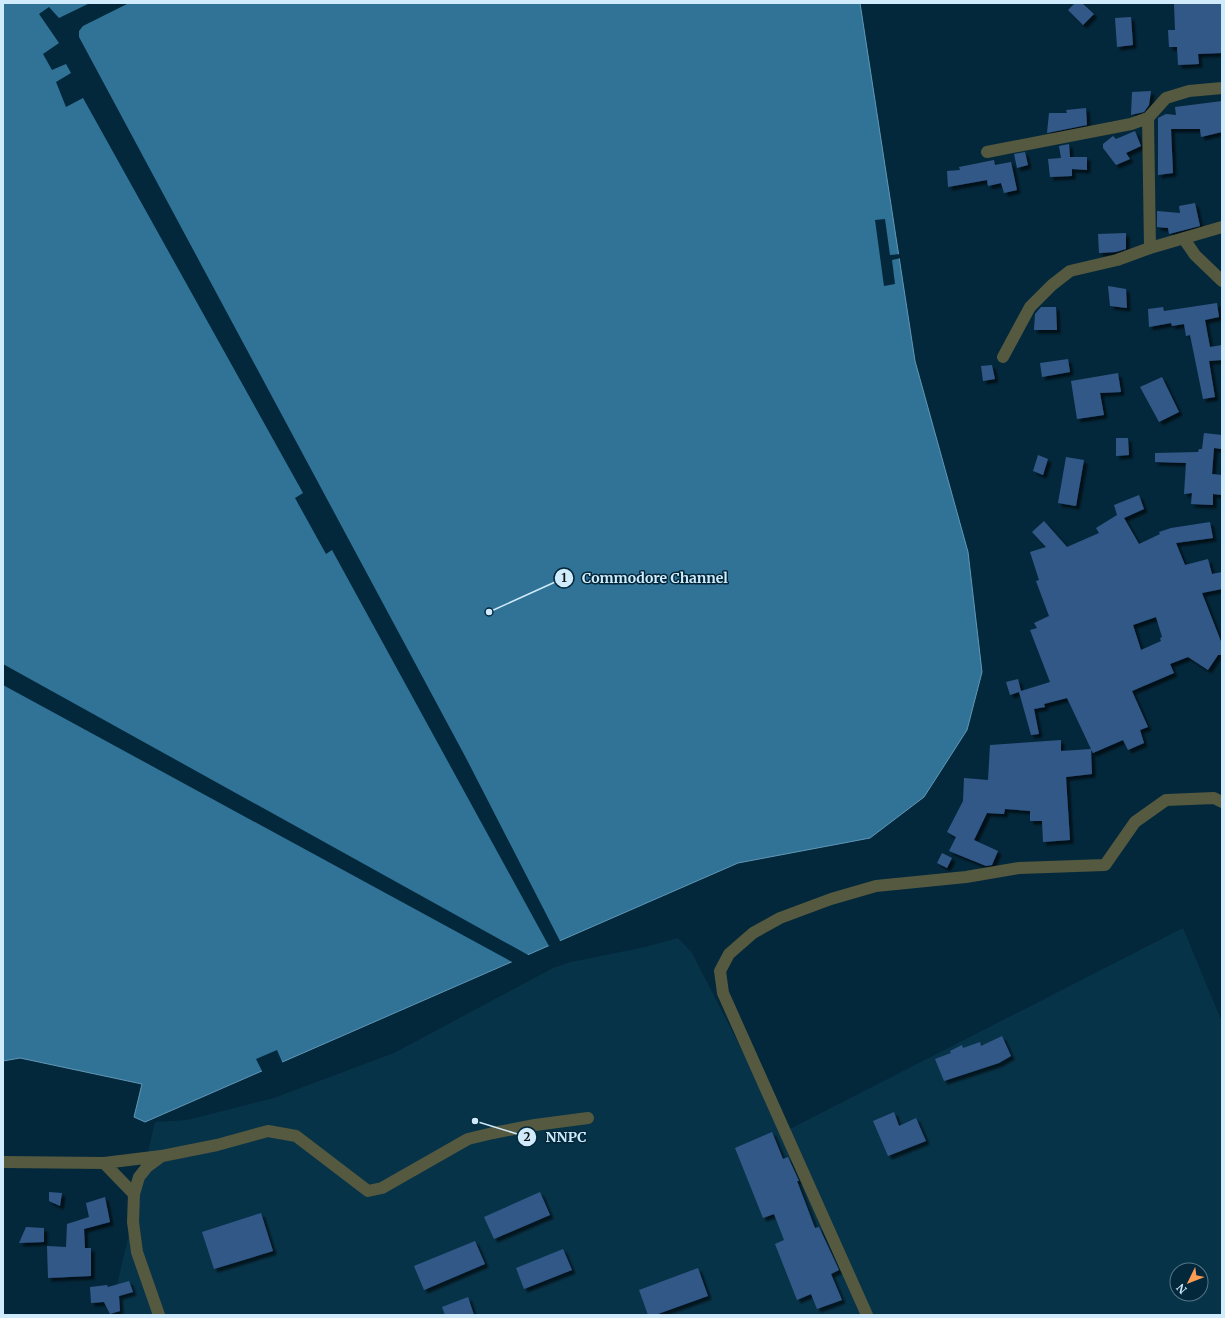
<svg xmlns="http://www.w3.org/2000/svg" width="1225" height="1318" viewBox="0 0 1225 1318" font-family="Merriweather,serif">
<defs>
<filter id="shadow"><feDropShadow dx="3.5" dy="3.5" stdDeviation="1" flood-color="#0009"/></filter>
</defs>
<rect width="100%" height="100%" fill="#03283b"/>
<!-- built -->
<path fill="#073348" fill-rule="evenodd" d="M1183 928 1222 1022V1315H110L155 1122 187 1120 274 1098 394 1053 553 968 571 962 645 947 678 938 692 953 784 1132ZM1177 1270H1201V1294H1177Z"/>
<!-- water -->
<path fill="#317397" stroke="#6197b5" d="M3 3H860L915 361 968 552 982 672 967 730 924 797 870 838 738 863 145 1122 134 1117 142 1084 20 1058 3 1061Z"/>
<!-- pier -->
<path fill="#03283b" d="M90 3H129L83 26 79 31V37L466 758 561 943 550 948 332 550 326 554 295 498 303 493 83 98 66 107 56 82 71 73 66 64 52 70 43 54 59 43 39 14 49 7 59 18Z
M885 219 890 255 901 254V258L892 260 895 284 884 286 875 220Z
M3 664 530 956 514 963 3 685Z
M277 1050 283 1064 263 1073 256 1059Z"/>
<!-- building -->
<path fill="#335888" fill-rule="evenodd" filter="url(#shadow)" d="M1075 3H1082L1094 14 1083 25 1068 10Z
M1174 3H1222V53L1198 54 1199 64 1178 65 1177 47H1169L1168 30H1175Z
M1131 17 1133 45 1117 47 1115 18Z
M1151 91 1149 105 1144 112 1131 115 1132 92Z
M1222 101V132L1201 137 1200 129H1171L1173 173 1158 175V118L1166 114 1176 115 1175 107Z
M1086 108 1087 125 1047 133 1049 113H1067L1066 110Z
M1135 131 1141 146 1126 153 1130 159 1116 165 1103 148V144L1113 136 1116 139Z
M1069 144 1070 157H1087V170L1072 169V176L1050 177 1048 159 1061 158 1059 146Z
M1025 152 1028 165 1017 168 1014 154Z
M994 160 995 165 1011 162 1017 190 1004 193 1001 183 988 186 987 180 948 187 947 171 960 170 959 167Z
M1195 203 1200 226 1169 234 1168 228 1157 227V211L1180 213 1179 206Z
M1126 233V249L1116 252 1099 253 1098 234Z
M1108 286 1126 289 1127 308 1110 306Z
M1217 303 1219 317 1205 320 1210 347 1222 345V360L1209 361 1215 397 1203 399 1190 335 1186 336 1184 324 1172 326 1171 323 1149 327 1148 309 1163 307 1164 311Z
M1041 307H1056L1057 330H1034L1035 314Z
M1068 359 1070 372 1042 377 1040 363Z
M992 365 995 379 983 381 981 366Z
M1118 373 1121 392 1100 393 1104 415 1077 419 1071 381Z
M1162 377 1179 412 1159 422 1140 387Z
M1204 433 1222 435V449L1214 448 1212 474 1222 475V495L1213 494V505L1191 504 1192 493 1184 494 1186 463 1155 462V453L1198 452 1199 449H1202Z
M1116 438H1128L1129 455 1116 456Z
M1038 455 1048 459 1043 475 1033 471Z
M1066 457 1084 460 1076 506 1058 503Z
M1139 495 1144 509 1124 518 1139 544 1160 534 1159 532 1171 528 1210 522 1213 538 1176 543 1185 565 1208 559 1212 574 1222 572V589L1202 593 1222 644V655H1218L1208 670 1188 657 1170 664 1174 673 1132 691 1148 727 1140 730 1144 743 1128 750 1123 740 1093 753 1091 750 1092 774 1066 777 1070 840 1043 842 1042 821H1030V811L1005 809 1004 814 987 813 974 840 998 851 992 865 986 866 949 851 956 837 947 832 963 801 964 778 988 780 990 745 1061 740V751L1091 749 1067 698 1044 704 1045 707 1034 709 1039 734 1031 735 1019 692 1010 695 1006 682 1018 679 1021 691 1050 682 1030 630 1037 628 1034 623 1049 616 1036 581 1039 580 1030 552 1046 547 1032 532 1044 521 1067 547 1099 533 1096 528 1117 515 1114 505ZM1156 617 1162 637 1160 638 1161 641 1141 650 1133 625Z
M942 853 952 858 947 868 937 863Z
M1002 1036 1011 1056 999 1063 944 1081 935 1059 951 1053 950 1051 962 1045 963 1048 980 1042 981 1046Z
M894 1112 899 1126 916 1118 926 1141 888 1156 873 1121Z
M772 1132 783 1159 788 1157 799 1181H797L815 1228 819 1227 839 1270 831 1274 842 1300 817 1309 811 1294 797 1300 775 1244 784 1240 774 1214 763 1218 735 1148Z
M49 1192 62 1193 60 1206 49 1201Z
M540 1192 550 1215 494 1239 484 1217Z
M105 1197 110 1222 84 1229 85 1248H91V1276L48 1278 47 1246 66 1247 67 1224 89 1217 86 1203Z
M261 1213 273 1251 214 1269 202 1232Z
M26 1227 44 1228V1242L19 1243Z
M475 1241 485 1264 424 1290 414 1266Z
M563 1249 572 1270 524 1289 516 1268Z
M698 1268 708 1296 655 1315H648L639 1290Z
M129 1281 133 1292 119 1296 120 1311 110 1314 104 1302 91 1303 90 1287 107 1285 108 1287Z
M468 1297 474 1315H445L442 1307Z"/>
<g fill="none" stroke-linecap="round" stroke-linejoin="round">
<!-- minor -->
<path stroke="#54593f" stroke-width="12" d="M1148 118 1150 248
M987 152 1131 124 1148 118 1166 98 1189 91 1222 88
M1184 239 1195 255 1222 281
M1003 357 1030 307 1052 285 1070 271 1117 260 1150 248 1222 227
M3 1162 104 1163 161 1156
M104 1163 134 1194
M159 1315 137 1252 133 1222 134 1194 139 1177 147 1167 162 1156 217 1145 268 1131 296 1136 368 1191 382 1188 468 1139 493 1133 535 1125 588 1118
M867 1315 723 993 720 971 729 954 753 933 780 918 831 899 876 886 966 877 1019 868 1105 865 1135 822 1166 800 1214 798 1222 802"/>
</g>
<!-- callouts -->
<path fill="none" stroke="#d0ebfb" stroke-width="1.5" d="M489 612L564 578M475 1121L527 1137"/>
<g fill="#d0ebfb" stroke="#03283b" stroke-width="1.5">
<circle cx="489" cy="612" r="4"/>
<circle cx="475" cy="1121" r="4"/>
<circle cx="564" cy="578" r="10"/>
<circle cx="527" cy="1137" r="10"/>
</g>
<g font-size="12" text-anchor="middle" font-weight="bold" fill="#111">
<text x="564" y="582">1</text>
<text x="527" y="1141">2</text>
</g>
<g font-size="14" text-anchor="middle" font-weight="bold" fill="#d0ebfb" stroke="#03283b" stroke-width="3" stroke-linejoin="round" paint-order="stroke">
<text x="655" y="583">Commodore Channel</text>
<text x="566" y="1142">NNPC</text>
</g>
<!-- border -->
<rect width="1225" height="1318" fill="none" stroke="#d0ebfb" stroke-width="8"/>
<!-- north arrow -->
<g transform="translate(1189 1282) rotate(227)"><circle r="19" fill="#03283b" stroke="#557688"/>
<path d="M0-3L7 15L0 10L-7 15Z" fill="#fd9d54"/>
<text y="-6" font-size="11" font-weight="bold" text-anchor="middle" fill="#d0ebfb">N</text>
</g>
</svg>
